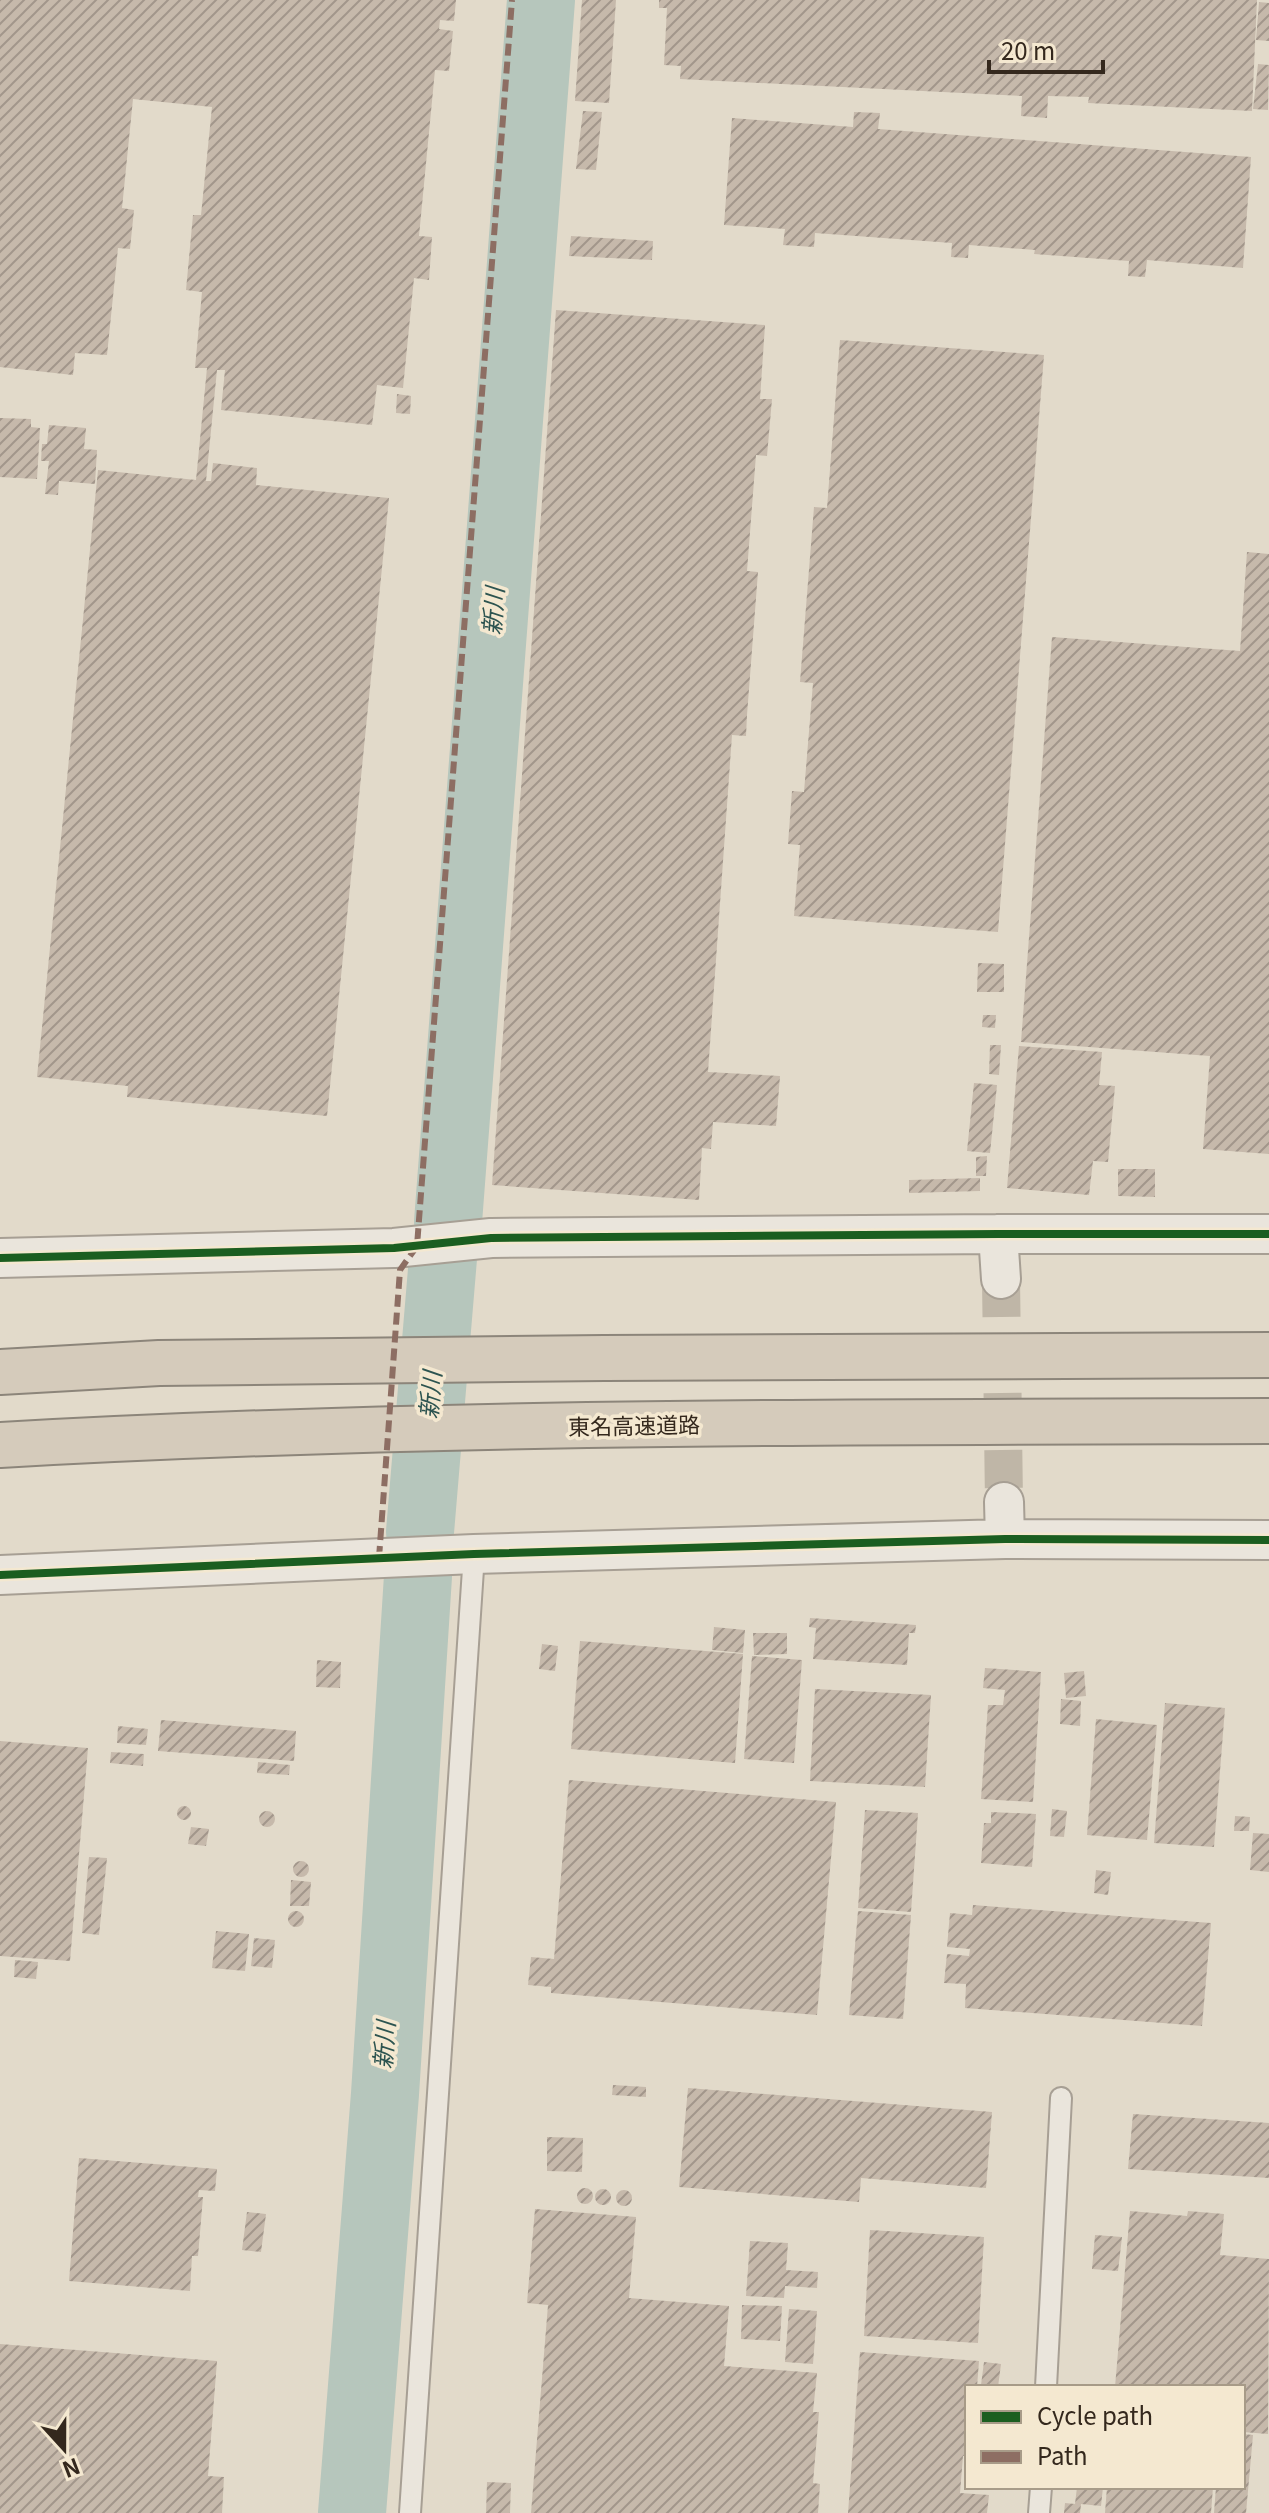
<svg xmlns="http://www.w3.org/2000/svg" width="1269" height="2513" viewBox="0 0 1269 2513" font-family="Georgia,'Noto Sans JP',serif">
<defs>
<pattern id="building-hatch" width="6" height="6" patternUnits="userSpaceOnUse" patternTransform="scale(2)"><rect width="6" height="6" fill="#c6b9ab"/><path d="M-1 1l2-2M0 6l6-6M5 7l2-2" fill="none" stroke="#a2968b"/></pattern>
</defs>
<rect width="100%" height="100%" fill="#e2daca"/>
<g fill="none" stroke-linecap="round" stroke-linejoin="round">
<!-- river -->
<path stroke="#b6c6bc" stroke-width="68" d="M448 1222 541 0
M420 1532 443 1258
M352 2513 385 2094 418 1576"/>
</g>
<!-- building -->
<path fill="url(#building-hatch)" d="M0 0H456L454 21 440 20 439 29 453 31 449 71 435 70 419 236 432 237 429 280 414 278 403 388 377 385 372 425 221 410 225 370H217L206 481H211L213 463 257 468 256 485 389 498 327 1116 127 1097 128 1086 37 1077 98 470 196 480 207 368H195L202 292 186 290 193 215H201L212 107 133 99 122 208 134 210 130 249 118 248 107 355 75 353 73 375 0 367Z
M582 0H616L609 103 575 101Z
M659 0H1257L1252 111 1088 103 1089 97 1048 96 1047 118 1021 116 1022 96 680 79 681 66 664 65 667 8H659Z
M1259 2 1269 3V41L1256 40Z
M1258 64 1269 65 1268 110 1253 109Z
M583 111 602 112 596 170 576 169Z
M854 112 880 113 878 129 1251 157 1243 268 1147 260 1145 277 1128 276 1129 261 1034 254 1035 250 969 245 968 258 951 257 952 243 815 233 814 247 783 245 785 229 724 225 732 118 853 127Z
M571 236 653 241 652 260 569 256Z
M556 310 765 325 760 399H772L767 456 756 455 747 571 758 572 747 715 746 736 732 735 708 1072 780 1076 776 1126 713 1122 711 1149 702 1148 699 1200 492 1185Z
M840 340 1044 355 998 932 794 916 800 845 788 844 792 791 804 792 813 683 800 682 814 507 827 508Z
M397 394 411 396 410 414 396 413Z
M0 418 31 419V427L40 428 37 479 0 477Z
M49 425 86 428 84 449 97 450 95 484 59 481 58 495 45 494 49 461H41L42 444H47Z
M1247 552 1269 554V1154L1203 1149 1210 1056 1021 1042 1052 637 1240 651Z
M978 963 1004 964V992H977Z
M983 1015H996L995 1028 982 1027Z
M990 1045H1001L999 1075 989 1074Z
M1019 1046 1102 1052 1099 1085 1115 1086 1108 1162 1093 1161 1089 1195 1007 1188Z
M974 1083 997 1085 990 1153 967 1151Z
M987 1156 986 1176H976V1157Z
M1118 1169H1155V1197L1118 1196Z
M980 1178V1191L909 1193V1180Z
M810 1618 916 1625 915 1633H909L907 1665 813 1659 816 1628 809 1627Z
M714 1627 745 1630 743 1653 712 1650Z
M753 1633H787V1654L754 1655Z
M580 1641 743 1654 735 1763 571 1749Z
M542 1644 558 1646 555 1671 539 1669Z
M752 1656 802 1660 794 1763 744 1759Z
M317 1660 341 1662 340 1688 316 1687Z
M985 1668 1041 1672 1033 1802 981 1799 988 1705H1003L1005 1690 983 1688Z
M1084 1671 1086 1696 1066 1698 1064 1673Z
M815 1689 931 1695 925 1787 810 1781Z
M1061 1699 1081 1701 1080 1726 1060 1724Z
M1165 1703 1225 1708 1214 1847 1154 1843Z
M1096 1719 1157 1725 1147 1840 1087 1835Z
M161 1720 296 1731 294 1761 158 1751Z
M118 1726 148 1729 146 1745 117 1743Z
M0 1741 88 1748 70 1961 0 1956Z
M111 1752 144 1754 143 1766 110 1763Z
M258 1762 290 1765 289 1775 257 1773Z
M569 1780 836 1802 817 2015 551 1993V1987L528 1985 531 1957 554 1959Z
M177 1813a7 7 0 1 1 14 0a7 7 0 1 1-14 0Z
M1052 1809 1067 1811 1064 1837 1050 1836Z
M865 1810 918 1813 911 1912 858 1908Z
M259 1819a8 8 0 1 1 16 0a8 8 0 1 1-16 0Z
M991 1812 1036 1814 1032 1867 981 1863 984 1823H991Z
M1235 1816 1250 1817 1249 1831H1234Z
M191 1827 209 1829 206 1846 188 1844Z
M1253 1833 1269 1834V1872L1250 1870Z
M89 1857 107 1858 99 1935 82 1933Z
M293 1869a8 8 0 1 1 16 0a8 8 0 1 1-16 0Z
M1096 1870 1111 1872 1108 1895 1094 1893Z
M291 1880 311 1882 309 1906H290Z
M973 1905 1211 1923 1202 2026 965 2008 966 1984 944 1983 947 1954 969 1956 970 1949 947 1947 950 1913 972 1915Z
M858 1911 911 1915 903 2019 849 2015Z
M288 1919a8 8 0 1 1 16 0a8 8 0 1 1-16 0Z
M216 1931 249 1934 245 1971 212 1968Z
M254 1938 275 1940 272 1968 251 1966Z
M15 1960 38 1962 36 1979 14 1977Z
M613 2085 646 2087V2097L612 2095Z
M688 2088 992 2112 986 2188 861 2178 859 2202 679 2187Z
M1133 2114 1269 2123V2178L1128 2169Z
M547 2137 583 2138 582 2172 547 2171Z
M79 2158 217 2169 215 2191 199 2190 198 2197H203L198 2256H192L190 2291 69 2281Z
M577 2196a8 8 0 1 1 16 0a8 8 0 1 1-16 0Z
M595 2197a8 8 0 1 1 16 0a8 8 0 1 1-16 0Z
M616 2198a8 8 0 1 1 16 0a8 8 0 1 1-16 0Z
M535 2209 636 2217 629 2298 729 2306 724 2366 817 2373 813 2412H819L813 2483 820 2484 818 2513H531L548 2305 527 2303Z
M1130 2211 1187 2216 1188 2211 1224 2214 1220 2255 1269 2259 1268 2434 1243 2432V2387H1115Z
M247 2212 266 2214 261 2252 242 2250Z
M870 2230 984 2237 978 2343 864 2336Z
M1095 2235 1122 2237 1118 2271 1092 2269Z
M750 2241 788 2243 786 2270 818 2272 817 2288 785 2286 784 2298 746 2296Z
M742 2305 782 2306 780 2341 741 2339Z
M789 2309 817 2311 813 2364 785 2362Z
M0 2344 217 2361 208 2476 224 2477 222 2513H0Z
M860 2352 979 2361 977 2387H967V2456H963L960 2493 989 2495 987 2513H848Z
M984 2362 1001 2364 998 2387 981 2385Z
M1243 2434 1253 2435 1246 2513H1214L1216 2487H1243Z
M487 2482 511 2483 510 2513H486Z
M1077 2487H1103L1101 2506 1081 2504 1080 2513H1064L1065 2503 1075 2504Z
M1107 2487H1213L1211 2513H1105Z"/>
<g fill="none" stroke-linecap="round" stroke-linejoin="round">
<!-- street-tunnel -->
<path stroke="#bfb6a7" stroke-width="38" stroke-dasharray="38 19" stroke-linecap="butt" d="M1001 1279 1004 1502"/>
<defs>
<path id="lane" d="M1046 2387 1061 2098
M410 2513 474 1554
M1039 2513 1041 2487"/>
<path id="street" d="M998 1234 1001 1279
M0 1258 394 1248 491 1238 998 1234H1269
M1004 1502 1005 1539
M0 1575 474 1554 1005 1539 1269 1540"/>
<path id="highway" d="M0 1372 159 1363 604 1358 1269 1355
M0 1445C422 1421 846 1422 1269 1421"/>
</defs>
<!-- lane casing -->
<use href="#lane" stroke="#a79f94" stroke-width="24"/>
<!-- street casing -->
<use href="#street" stroke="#a79f94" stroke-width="42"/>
<!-- highway casing -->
<use href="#highway" stroke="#8c857a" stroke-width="48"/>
<!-- lane -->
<use href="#lane" stroke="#eae5dc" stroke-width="20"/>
<!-- street -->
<use href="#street" stroke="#eae5dc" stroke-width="38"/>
<!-- highway -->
<use href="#highway" stroke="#d5cbbb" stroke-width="44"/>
<!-- quiet -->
<path stroke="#8d6e63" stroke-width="6" stroke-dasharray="12 6" stroke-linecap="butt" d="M379 1558 400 1270 417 1246 512 0"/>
<defs>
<path id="cycleway" d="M0 1258 394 1248 491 1238 998 1234H1269
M0 1575 474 1554 1005 1539 1269 1540"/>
</defs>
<!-- cycleway casing -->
<use href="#cycleway" stroke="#f4e8d0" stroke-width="13"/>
<!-- cycleway -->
<use href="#cycleway" stroke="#1b5e20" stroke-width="8"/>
</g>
<g text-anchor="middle" stroke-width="7" stroke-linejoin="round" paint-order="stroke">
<!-- street labels -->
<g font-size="22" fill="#34281d" stroke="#f4e8d0">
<text transform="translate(634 1426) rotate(-1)" y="8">東名高速道路</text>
</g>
<!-- water labels -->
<g font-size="24" font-style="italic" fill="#2d5450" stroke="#f4e8d0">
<text transform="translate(494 611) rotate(-86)" y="8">新川</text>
<text transform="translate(431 1395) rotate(-85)" y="8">新川</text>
<text transform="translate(385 2045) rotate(-86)" y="8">新川</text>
</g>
</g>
<!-- legend -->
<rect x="965" y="2385" width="280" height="104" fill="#f4e8d0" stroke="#a79b88" stroke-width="2"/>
<rect x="981" y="2411" width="40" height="12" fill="#1b5e20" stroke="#a79b88" stroke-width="2"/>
<text x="1037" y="2425" font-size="24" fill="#34281d">Cycle path</text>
<rect x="981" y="2451" width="40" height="12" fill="#8d6e63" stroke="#a79b88" stroke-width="2"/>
<text x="1037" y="2465" font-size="24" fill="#34281d">Path</text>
<!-- north arrow -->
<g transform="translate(64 2449) rotate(159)" stroke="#f4e8d0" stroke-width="6" paint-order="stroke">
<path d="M0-6L14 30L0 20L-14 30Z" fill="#34281d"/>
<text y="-12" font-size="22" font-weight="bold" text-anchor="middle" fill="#34281d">N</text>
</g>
<!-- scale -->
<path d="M989 60v12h114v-12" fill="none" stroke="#34281d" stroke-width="4"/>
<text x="1001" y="60" font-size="24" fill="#34281d" stroke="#f4e8d0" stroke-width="6" paint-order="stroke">20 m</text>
</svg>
